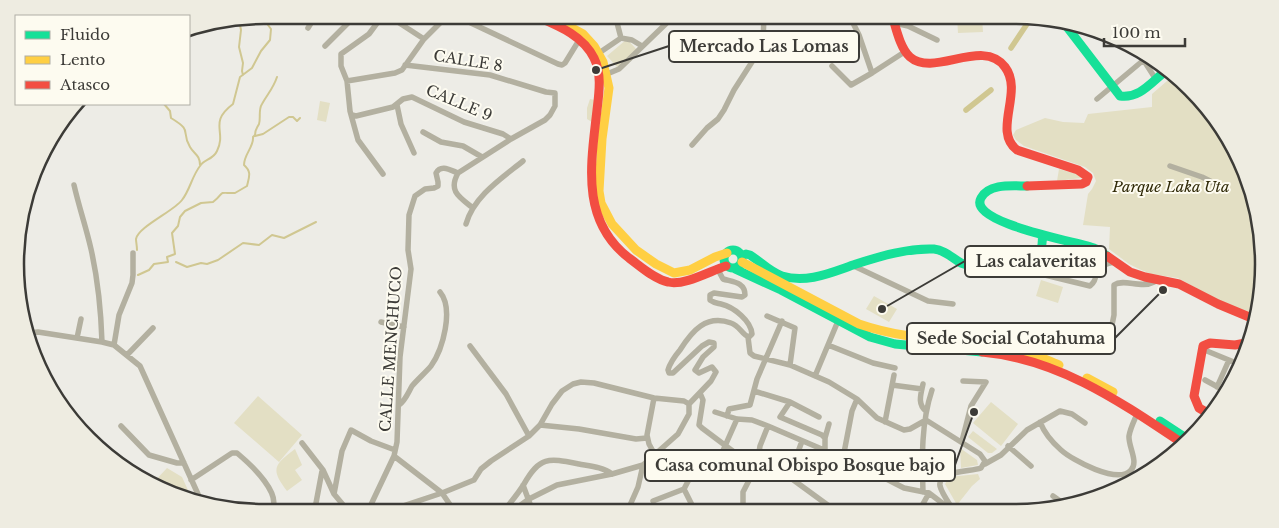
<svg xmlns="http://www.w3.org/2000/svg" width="1279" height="528" viewBox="0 0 1279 528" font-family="'Libre Baskerville',serif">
<rect width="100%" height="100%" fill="#edece6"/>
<!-- green -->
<path fill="#e3dfc4" d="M982 16 983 32 958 33 957 17Z
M627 39 637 50 617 67 607 56Z
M1180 77 1238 154 1263 247 1255 315 1214 298 1178 278 1151 274 1139 269 1129 264 1109 249 1110 227 1083 225 1088 194 1092 189 1096 181 1093 173 1085 167 1024 146 1016 140 1013 135 1016 130 1045 118 1063 122 1084 123 1088 114 1152 107V94L1167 81Z
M590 99 595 100V124L587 119V108Z
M320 101 330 103 326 122 317 120Z
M1059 169 1080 175 1081 178 1057 181Z
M1041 280 1063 287 1058 303 1036 296Z
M874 296 897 309 889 322 866 309Z
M258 396 302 435 279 462 234 423Z
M991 402 1018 424 1001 446 973 423Z
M973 431 997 449 992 453H988L968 437Z
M960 448 977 460 978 465 961 468Z
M295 449 302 465 295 470 302 480 287 491C270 469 274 465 295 449Z
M167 468 182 477 193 501 184 500 153 483Z
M978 474 980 479 972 486 957 505 945 484 949 477Z"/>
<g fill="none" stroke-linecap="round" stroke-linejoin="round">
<!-- stream -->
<path stroke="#d0c791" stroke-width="2" d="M243 19 240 25 241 30 239 47 243 63 242 71 243 75
M164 104 170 111 171 118C194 132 180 130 190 147 194 154 200 155 200 165
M255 136 263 134 289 117H293L297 121 300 118
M137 250C137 246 136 242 136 239 138 227 174 211 182 200 190 190 192 176 200 166 204 159 213 160 217 151 227 131 208 123 233 104L240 77 252 68 261 51 270 40 271 29 262 17
M176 262 187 267 201 263 207 264 218 260 243 243 259 245 272 235 284 238 316 222
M138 275 149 270 154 264 168 262 167 257 175 254 172 233 178 226 180 217 185 211 201 203 213 202C227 191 215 193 235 193L247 186C249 177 252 172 244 165 244 154 254 147 253 137L255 135C255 129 257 128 259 124 261 118 258 110 262 104 268 93 273 89 277 77"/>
<!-- canal -->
<path stroke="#d0c791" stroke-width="5.5" d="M1011 48 1031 18
M966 110 991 90"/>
<!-- street -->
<path stroke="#b3b0a0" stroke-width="5.5" d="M387 15 424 39
M454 15 558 64 562 65 565 63 581 37
M615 15 621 38
M849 15 859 35 872 73 906 51
M895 23 908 26 937 40
M308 28 316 15
M621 38 632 40 642 46
M325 46 356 15
M599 53 621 38
M1139 53 1155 78
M405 65 490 75 546 92 555 93V106L550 115 545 120 511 139 458 173C448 191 459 197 473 208
M832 66 851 85 872 73
M607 74 619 69 675 15
M347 81 395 73 402 70 424 39 448 15
M1097 99 1146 58
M397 105 401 124 414 153
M352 115 356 116 393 107 403 99 412 97 464 122 503 134 511 139
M423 132 441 142 463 146 482 157
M692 145 707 128 718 119 724 110 734 90 759 51 763 43 764 15
M1170 166 1202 177 1212 182 1208 183V180
M383 174 358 140 350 111 347 81 341 66V54L369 34 383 15
M74 185C79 207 86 227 91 249 98 280 101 311 102 342
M466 224C474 196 502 178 523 161
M854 265 856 267 928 301 953 304
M1045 275 1090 286C1104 274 1084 269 1114 262
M767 316 795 328 790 365
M381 322 404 327
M28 333 38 332 102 342 114 345 140 366 202 503
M748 337 750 353 754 356 790 365 829 382 857 399 877 418 904 430 910 429 926 420 980 454 985 461 981 468C971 472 937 470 940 486 942 494 949 503 954 511
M77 338 81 319
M1093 342 1109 340 1114 315V285C1124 278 1141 289 1154 282L1156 278
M114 345 119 315 132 283 133 275V253
M828 345 873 363 895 368
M470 346 506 394 529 436
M1202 349 1241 365
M127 355 153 328
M815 376 838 321
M1205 380 1227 392
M923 384C921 394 917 404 926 411
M892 385 922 389
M1217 387 1229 360
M754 391 790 402 819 417
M700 393 703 400 699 425 702 428 742 458 792 479 829 506 848 511
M654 398 647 435 649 444 655 455
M790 402 780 417 822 435 825 438
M689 404 711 381 716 372 712 367 699 373 695 370 703 357 714 347V343L709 342 702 346 673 373H669L668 370C670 363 675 356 680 350 692 331 706 314 731 323 740 326 742 335 749 337L752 334C751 321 734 307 721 304 717 303 714 303 710 300V295L714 293 742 297 745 295C745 282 733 282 723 279L717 268
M399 405C405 401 408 393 412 386 418 379 425 373 431 366 443 349 454 309 440 292
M715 412 737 419 752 420 768 426 859 465 904 488 929 493 950 509
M727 416 729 409 750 405 757 379 782 321
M885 422 894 375
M1040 422C1044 432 1053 443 1061 450 1072 460 1118 485 1131 470 1139 462 1128 446 1129 436 1130 429 1134 421 1137 414
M540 425 579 429 636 439 647 438
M121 426 149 455 177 463H184
M962 441 971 406 986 382 963 381
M302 443 323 470 334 494 350 513
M1008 446 1031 466
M825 451V438L829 424
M394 456 442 493 455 512
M843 458 852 411 857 399
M717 464 737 419
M985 464 1001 455 1027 430 1060 411 1072 414 1085 423
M789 477 802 441
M191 480 232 453H237C249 463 287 497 269 513
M523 485 533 512
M684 489 692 505 695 508H709L722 512
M923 492C922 458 921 423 932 390
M334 494 342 451 351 430 371 441 395 450
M1053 496 1067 506
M653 501 684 489 698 462
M822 511 829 506
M919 511 929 493
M503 512C510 503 518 494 524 484 540 456 548 458 579 464 590 466 603 467 612 474
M627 512 638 487 643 465
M743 512V492L757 465 760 446 768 426
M319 513 316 503 322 471
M367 513 394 456 397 442 400 357 411 269 408 250 409 215 415 196 425 189 434 188 438 186V182L436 173C441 164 450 170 458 173
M382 513 442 493 474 480 481 469 491 461 529 436 540 425 552 404 562 391 573 384 581 382 594 383 654 398 684 401 689 404V414L678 434 643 465 612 474 557 485 529 499 511 512"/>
<!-- fast -->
<path stroke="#16e098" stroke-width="9" d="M1064 23 1120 96C1140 99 1152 81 1167 70
M1027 186C1013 186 989 183 981 198 967 223 1079 242 1094 248 1098 249 1103 253 1107 256
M724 259a9 9 0 1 1 18 0a9 9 0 1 1-18 0Z
M742 256 746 254 750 255C761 262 770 272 782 276 807 284 832 272 856 264 881 256 908 248 934 249 945 250 952 258 961 263 969 266 1013 274 1021 272 1036 269 1044 248 1042 235
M735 269 781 290 870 337 895 344 982 352
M1160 421 1189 440"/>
<!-- slow -->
<path stroke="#ffcf43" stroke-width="9" d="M548 15 583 34 594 46 603 62 609 88 602 139 599 191 601 203 612 224 636 250 656 264 674 273 690 270 715 257 727 253
M742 262 859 324C914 343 964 338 1019 350 1033 353 1046 360 1059 365
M1087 378 1113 392"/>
<!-- jam -->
<path stroke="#f24e42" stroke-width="9" d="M533 15C556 25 582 34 594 58 602 74 599 93 597 110 591 164 580 220 629 258 640 266 654 279 668 282 684 286 710 271 726 266
M892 15C896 28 900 48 910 57 934 78 983 37 1005 67 1024 92 992 131 1017 150L1078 170 1088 177 1086 182 1082 184 1027 186
M1107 256 1130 272 1145 277 1179 284 1218 304 1254 319
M982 352C1060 359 1122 403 1185 445
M1211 415 1199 408 1194 396 1203 346 1210 343 1235 345 1251 342"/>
</g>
<g text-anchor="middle" stroke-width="4" stroke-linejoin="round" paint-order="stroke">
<!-- street labels -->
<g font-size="15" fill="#3c3b37" stroke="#fdfbf0">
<text transform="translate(468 61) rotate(9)" y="5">CALLE 8</text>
<text transform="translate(459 103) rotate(23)" y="5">CALLE 9</text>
<text transform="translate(391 349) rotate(-86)" y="5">CALLE MENCHUCO</text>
</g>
<!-- park labels -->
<g font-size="15" font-style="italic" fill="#302a08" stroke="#fdfbf0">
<text x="1171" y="192">Parque Laka Uta</text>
</g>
</g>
<!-- crop -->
<path d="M0 0H1279V528H0ZM264 24H1015A240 240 0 0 1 1255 264V264A240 240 0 0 1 1015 504H264A240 240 0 0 1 24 264V264A240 240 0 0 1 264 24Z" fill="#eeece1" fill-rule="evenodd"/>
<path fill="none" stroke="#3c3b37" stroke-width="2.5" d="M264 24H1015A240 240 0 0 1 1255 264V264A240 240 0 0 1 1015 504H264A240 240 0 0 1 24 264V264A240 240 0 0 1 264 24Z"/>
<!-- callouts -->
<path fill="none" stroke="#3c3b37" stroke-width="2" d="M596 70L669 46M882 309L965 261M1163 290L1115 338M974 412L955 465"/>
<g fill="#3c3b37" stroke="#fdfbf0" stroke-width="2">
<circle cx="596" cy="70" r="5"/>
<circle cx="882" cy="309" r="5"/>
<circle cx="1163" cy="290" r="5"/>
<circle cx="974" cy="412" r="5"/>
</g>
<g fill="#fdfbf0" stroke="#3c3b37" stroke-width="2">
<rect x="669" y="31" width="190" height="31" rx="5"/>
<rect x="965" y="246" width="141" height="31" rx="5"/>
<rect x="907" y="323" width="208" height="31" rx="5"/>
<rect x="645" y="450" width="310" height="31" rx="5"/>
</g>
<g font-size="16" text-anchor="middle" font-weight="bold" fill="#3c3b37">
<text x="764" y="52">Mercado Las Lomas</text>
<text x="1036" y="267">Las calaveritas</text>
<text x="1011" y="344">Sede Social Cotahuma</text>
<text x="800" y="471">Casa comunal Obispo Bosque bajo</text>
</g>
<!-- legend -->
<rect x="15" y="15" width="175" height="90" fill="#fdfbf0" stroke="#b0aea6"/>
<rect x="25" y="31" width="25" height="8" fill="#16e098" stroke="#b0aea6"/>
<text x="60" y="40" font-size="15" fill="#3c3b37">Fluido</text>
<rect x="25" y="56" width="25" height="8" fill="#ffcf43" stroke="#b0aea6"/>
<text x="60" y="65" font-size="15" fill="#3c3b37">Lento</text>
<rect x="25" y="81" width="25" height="8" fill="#f24e42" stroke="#b0aea6"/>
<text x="60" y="90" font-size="15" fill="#3c3b37">Atasco</text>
<!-- scale -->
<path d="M1104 38v8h81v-8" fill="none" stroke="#3c3b37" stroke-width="2.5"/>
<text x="1112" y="38" font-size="15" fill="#3c3b37" stroke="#fdfbf0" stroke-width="4" paint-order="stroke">100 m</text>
</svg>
